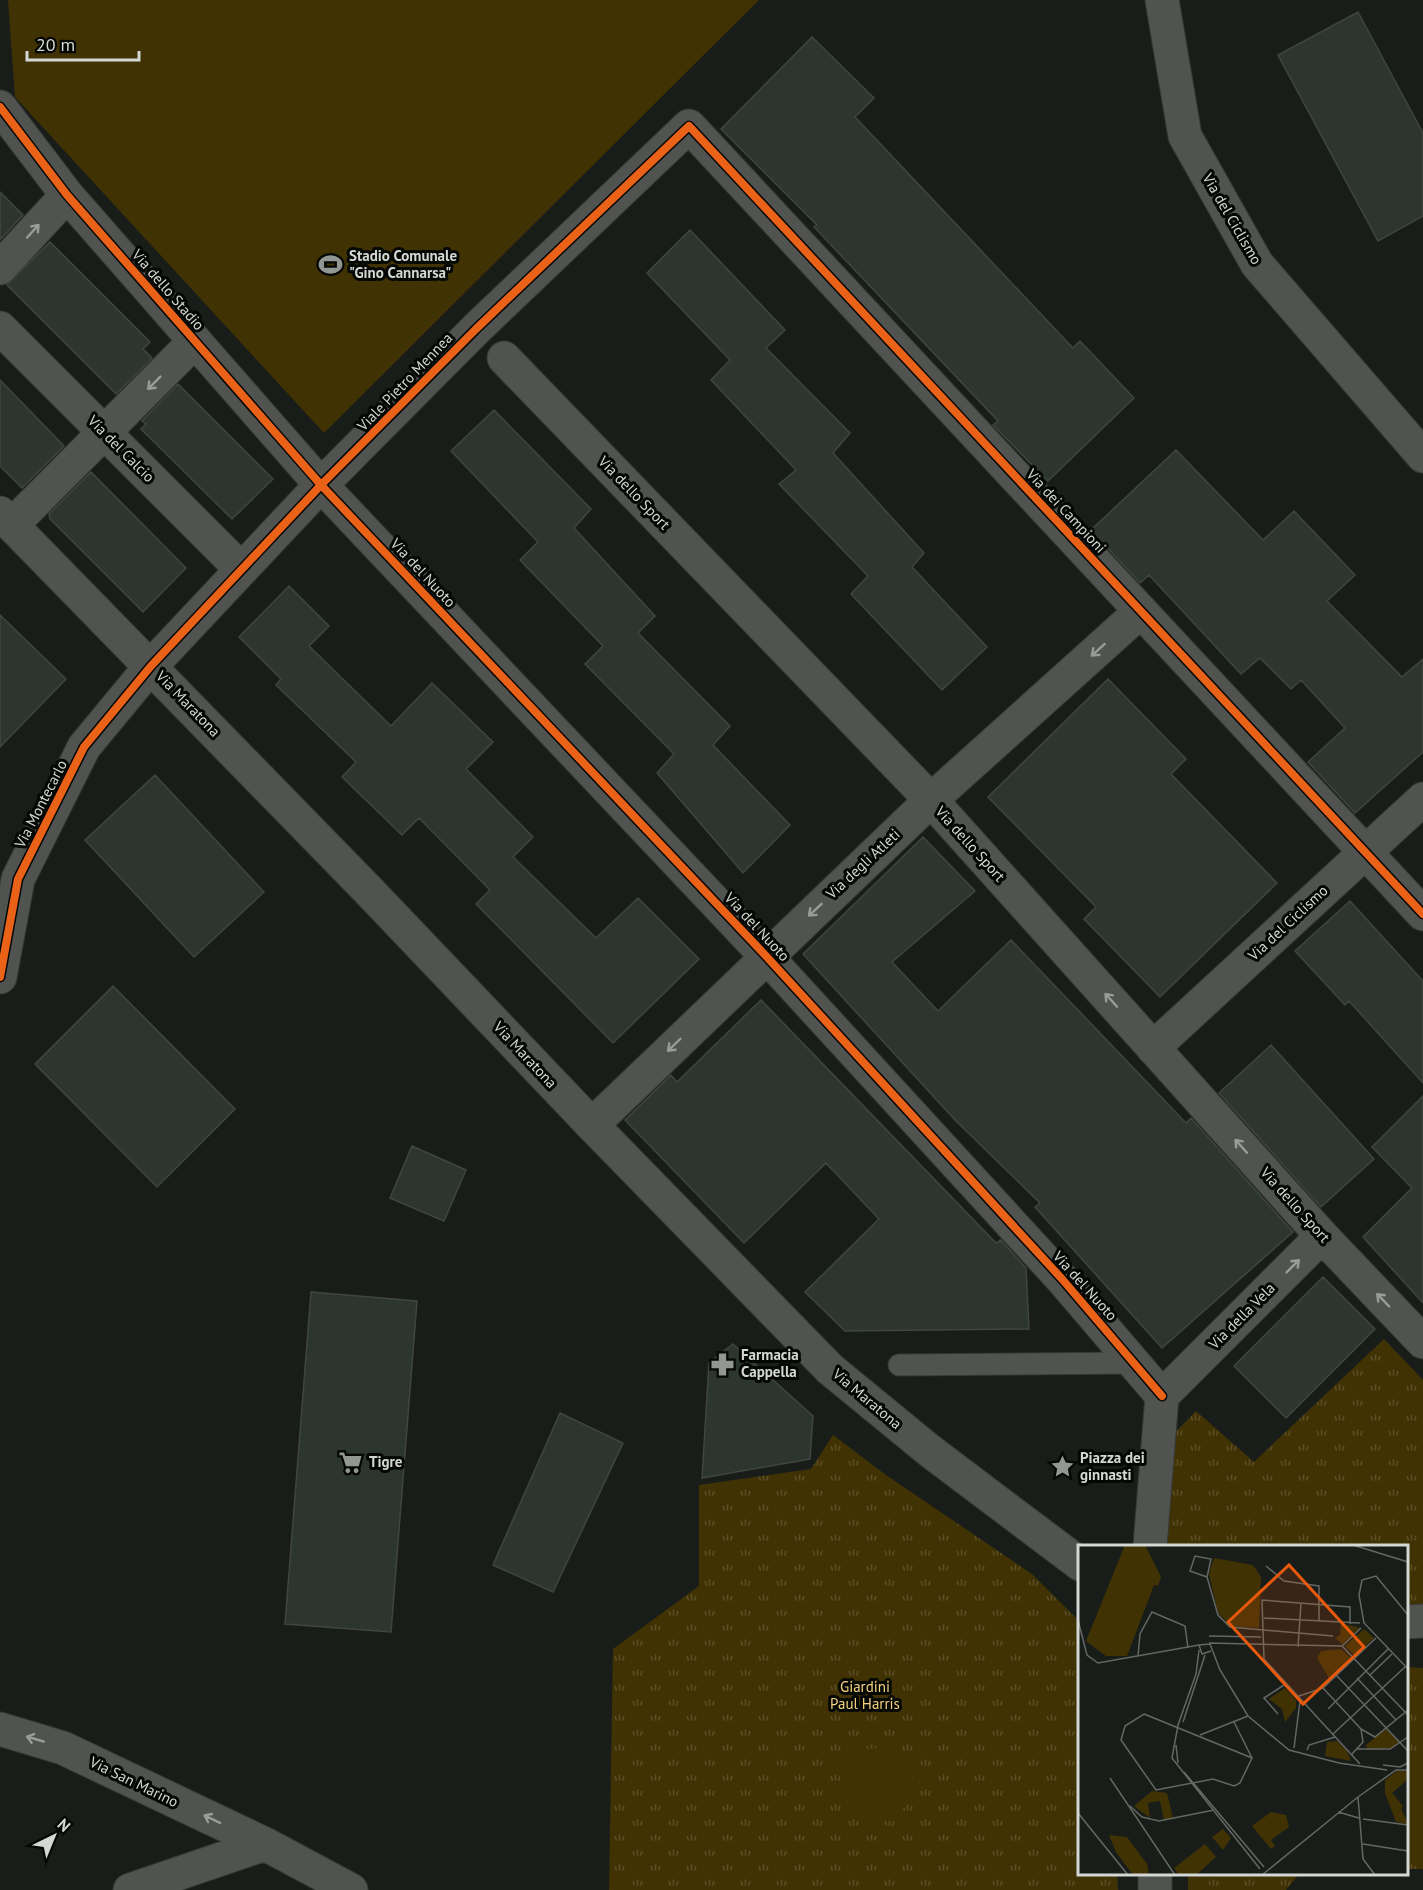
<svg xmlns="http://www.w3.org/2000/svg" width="1423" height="1890" viewBox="0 0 1423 1890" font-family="'PT Sans',sans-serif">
<defs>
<pattern id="grass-tufts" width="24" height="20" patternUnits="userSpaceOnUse" patternTransform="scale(1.5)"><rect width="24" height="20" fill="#413204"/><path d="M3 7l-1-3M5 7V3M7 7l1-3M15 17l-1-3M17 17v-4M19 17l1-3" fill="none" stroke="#5c4f28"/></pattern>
</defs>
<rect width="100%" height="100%" fill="#191d19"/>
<!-- grass -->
<path fill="url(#grass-tufts)" d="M1384 1339 1423 1380V1607H1407L1406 1546H1168L1160 1448 1196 1411 1254 1462Z
M833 1435 886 1475 1032 1574 1079 1621 1080 1874H1117L1118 1890H609L613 1649 699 1586V1485L811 1469Z
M1407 1667 1423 1668V1869H1407Z
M1188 1874H1299L1286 1890H1188Z"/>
<!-- pitch -->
<path fill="#413204" d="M8 0H759L324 433 15 97Z
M889 1748 912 1769V1799L892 1821H862L840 1801V1771L860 1749Z
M1406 1751H1423V1852L1407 1853Z"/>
<!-- building -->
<path fill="#2d3531" stroke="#414542" stroke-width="1.5" d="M1358 12 1423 133V216L1378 241 1278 55Z
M812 37 874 98 855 117 1073 348 1080 341 1134 398 1048 481 993 425 998 421 814 227 817 225 721 129Z
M0 192 23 215 0 240Z
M690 230 785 330 766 348 850 433 833 453 924 553 912 567 987 647 942 690 851 594 868 576 779 484 796 470 711 380 730 360 647 273Z
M50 242 150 342 143 349 152 358 116 394 7 285Z
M0 380 64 446 22 488 0 466Z
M178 384 273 479 232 519 141 429 146 424 142 421Z
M494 410 591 509 574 528 655 616 638 633 730 726 713 745 790 825 743 873 657 773 674 754 585 664 603 646 520 560 538 542 451 451Z
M1176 450 1263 540 1294 511 1355 575 1327 601 1402 677 1423 659V752L1355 813 1308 762 1345 728 1301 680 1291 689 1260 658 1241 674 1149 575 1140 583 1091 530Z
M91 472 186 568 143 612 50 519 49 514Z
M289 586 329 626 309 646 391 726 432 683 493 742 466 769 533 837 513 857 596 938 638 898 699 959 613 1043 476 904 490 890 419 818 402 835 342 777 356 762 276 685 281 679 239 637Z
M0 615 66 679 0 747Z
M1108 679 1186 759 1171 774 1277 883 1160 997 1084 919 1096 907 988 797Z
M155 775 264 892 194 957 85 840Z
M923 837 975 891 892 962 938 1011 1011 940 1186 1123 1191 1118 1293 1232 1162 1348 1035 1207 1040 1203 955 1120 803 954Z
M1350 901 1423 981V1083L1349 1001 1345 1005 1295 951Z
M113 986 235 1109 157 1187 35 1064Z
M761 1000 996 1243 1001 1240 1026 1268 1029 1329 845 1331 805 1292 879 1219 826 1163 744 1243 625 1120 671 1075 677 1082Z
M1271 1045 1374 1159 1321 1207 1219 1093Z
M1423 1096V1303L1363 1237 1412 1188 1372 1147Z
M412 1146 466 1170 444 1221 390 1198Z
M1323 1277 1375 1329 1286 1418 1234 1366Z
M311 1292 417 1301 391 1632 285 1624Z
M733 1344 813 1416 810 1459 702 1478 709 1363Z
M560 1413 623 1443 553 1592 493 1565Z"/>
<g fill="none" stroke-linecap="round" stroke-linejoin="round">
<defs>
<path id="service" d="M899 1365 1135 1363"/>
<path id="minor" d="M1162 0 1185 136 1257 264 1423 456
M0 107 67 195 321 485 766 956 1062 1279 1162 1396
M0 268 67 195
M0 328 241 569
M504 358 931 800 1322 1236 1423 1342
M12 525 195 341
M0 977 18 879 84 747 151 666 321 485 476 329 689 126 1423 914
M1153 1048 1423 799
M592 1125 931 800 1141 611
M1162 1396 1322 1236
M1150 1546 1162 1396
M0 1729 63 1748 265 1844 351 1890
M1155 1874V1890
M130 1890 265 1844"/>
<path id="tertiary" d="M0 513 368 890 592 1125 830 1369 930 1451 1080 1564
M1406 1622 1423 1621"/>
</defs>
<!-- service casing -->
<use href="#service" stroke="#363936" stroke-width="23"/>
<!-- minor casing -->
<use href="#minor" stroke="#363936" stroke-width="35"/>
<!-- tertiary casing -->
<use href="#tertiary" stroke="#363936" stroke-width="35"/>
<!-- service -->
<use href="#service" stroke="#515351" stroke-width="21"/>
<!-- minor -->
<use href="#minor" stroke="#515351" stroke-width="33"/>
<!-- tertiary -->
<use href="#tertiary" stroke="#515351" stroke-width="33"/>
<defs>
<path id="cycleway" d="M0 107 67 195 321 485 766 956 1062 1279 1162 1396
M0 977 18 879 84 747 151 666 321 485 476 329 689 126 1423 914"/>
</defs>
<!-- cycleway casing -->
<use href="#cycleway" stroke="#050705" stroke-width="11"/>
<!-- cycleway -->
<use href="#cycleway" stroke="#ea6118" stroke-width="8"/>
</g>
<!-- one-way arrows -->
<defs><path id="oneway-shaft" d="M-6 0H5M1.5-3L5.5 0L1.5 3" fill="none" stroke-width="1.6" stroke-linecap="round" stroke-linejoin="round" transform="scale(1.5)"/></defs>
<g stroke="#999c99">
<use href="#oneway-shaft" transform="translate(33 231) rotate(-48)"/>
<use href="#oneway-shaft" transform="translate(154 383) rotate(135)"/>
<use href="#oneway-shaft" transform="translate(1098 650) rotate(138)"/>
<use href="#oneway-shaft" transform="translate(815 910) rotate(137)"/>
<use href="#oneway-shaft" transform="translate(1111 1000) rotate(-132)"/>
<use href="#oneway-shaft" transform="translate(674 1045) rotate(136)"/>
<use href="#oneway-shaft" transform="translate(1241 1146) rotate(-132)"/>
<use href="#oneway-shaft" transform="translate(1293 1266) rotate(-45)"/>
<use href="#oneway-shaft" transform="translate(1383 1300) rotate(-134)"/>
<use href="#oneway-shaft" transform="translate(35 1739) rotate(-164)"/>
<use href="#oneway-shaft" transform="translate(212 1819) rotate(-154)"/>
</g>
<!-- icons -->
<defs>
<symbol id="stadium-bare" viewBox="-9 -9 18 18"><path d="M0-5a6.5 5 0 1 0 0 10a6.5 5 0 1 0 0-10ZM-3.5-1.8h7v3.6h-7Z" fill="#939793" stroke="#050705" stroke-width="2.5" paint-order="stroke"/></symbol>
<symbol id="pharmacy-bare" viewBox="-9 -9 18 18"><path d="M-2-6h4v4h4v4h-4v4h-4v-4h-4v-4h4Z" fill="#939793" stroke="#050705" stroke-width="2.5" paint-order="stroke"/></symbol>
<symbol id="supermarket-bare" viewBox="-9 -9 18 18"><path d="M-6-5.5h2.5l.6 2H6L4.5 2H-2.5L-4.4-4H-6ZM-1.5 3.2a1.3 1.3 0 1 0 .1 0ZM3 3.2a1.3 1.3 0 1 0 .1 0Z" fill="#939793" stroke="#050705" stroke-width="2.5" paint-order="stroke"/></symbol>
<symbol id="sight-bare" viewBox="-9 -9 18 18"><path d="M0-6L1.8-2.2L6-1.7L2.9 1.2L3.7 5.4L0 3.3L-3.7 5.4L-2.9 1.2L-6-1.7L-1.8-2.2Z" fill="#939793" stroke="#050705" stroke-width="2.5" paint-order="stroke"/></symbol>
</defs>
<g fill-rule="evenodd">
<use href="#stadium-bare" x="314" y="248" width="33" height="33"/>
<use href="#pharmacy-bare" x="706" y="1348" width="33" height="33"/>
<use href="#supermarket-bare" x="334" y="1446" width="33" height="33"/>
<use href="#sight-bare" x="1046" y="1450" width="33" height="33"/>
</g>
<g text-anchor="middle" stroke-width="6" stroke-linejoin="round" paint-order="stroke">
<!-- street labels -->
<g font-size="15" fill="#d4d8d4" stroke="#050705">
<text transform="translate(1232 219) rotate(60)" y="5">Via del Ciclismo</text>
<text transform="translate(168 290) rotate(49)" y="5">Via dello Stadio</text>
<text transform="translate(405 382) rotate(-46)" y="5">Viale Pietro Mennea</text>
<text transform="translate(121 449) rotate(45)" y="5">Via del Calcio</text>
<text transform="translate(634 493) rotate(46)" y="5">Via dello Sport</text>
<text transform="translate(1066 511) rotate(47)" y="5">Via dei Campioni</text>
<text transform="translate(423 573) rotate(47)" y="5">Via del Nuoto</text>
<text transform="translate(188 704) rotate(46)" y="5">Via Maratona</text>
<text transform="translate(41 804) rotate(-63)" y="5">Via Montecarlo</text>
<text transform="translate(970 844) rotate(48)" y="5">Via dello Sport</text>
<text transform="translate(863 864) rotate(-43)" y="5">Via degli Atleti</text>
<text transform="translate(1288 923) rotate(-43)" y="5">Via del Ciclismo</text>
<text transform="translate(757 927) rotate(47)" y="5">Via del Nuoto</text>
<text transform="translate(525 1055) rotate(47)" y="5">Via Maratona</text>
<text transform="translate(1295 1205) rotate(48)" y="5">Via dello Sport</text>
<text transform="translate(1085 1286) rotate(48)" y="5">Via del Nuoto</text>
<text transform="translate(1242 1316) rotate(-45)" y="5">Via della Vela</text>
<text transform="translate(867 1399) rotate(40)" y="5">Via Maratona</text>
<text transform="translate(134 1782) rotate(26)" y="5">Via San Marino</text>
</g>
<!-- poi labels -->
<g font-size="15" font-weight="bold" fill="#d4d8d4" stroke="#050705" text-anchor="start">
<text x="349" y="261">Stadio Comunale<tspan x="349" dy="17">"Gino Cannarsa"</tspan></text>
<text x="741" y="1360">Farmacia<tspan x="741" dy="17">Cappella</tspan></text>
<text x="1080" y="1463">Piazza dei<tspan x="1080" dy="17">ginnasti</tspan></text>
<text x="369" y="1467">Tigre</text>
</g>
<!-- park labels -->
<g font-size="15" fill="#f7d37d" stroke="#050705">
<text x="865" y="1692">Giardini<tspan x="865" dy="17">Paul Harris</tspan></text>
</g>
</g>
<!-- overview -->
<g transform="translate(1078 1545)">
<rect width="330" height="330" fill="#191d19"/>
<path d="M263 79 271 80 282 83 264 99 257 93 262 90ZM286 84 296 93 277 111 267 101ZM263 104 274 114 252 135 239 113 243 106ZM207 143 218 155V163L207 177 204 164 191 154ZM308 184 321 197 313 203 289 204 288 200ZM319 226H330V234L314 248 325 261 323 263 330 279 318 277 307 248V235ZM74 246 89 248 95 273 86 275 82 256 70 258 72 273 56 261ZM193 267 208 270 211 282 193 295 197 301 193 304 174 281ZM145 284 153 293 145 305 134 292ZM31 290 49 292 69 319 71 330H55L38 307ZM127 299 138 312 118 330H101L96 323Z" fill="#413204"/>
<path d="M47 0H67L83 32 80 41 76 40 49 111H28L8 96Z" fill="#413204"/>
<path d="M259 196 269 206 273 216 247 211 249 197Z" fill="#413204"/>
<path d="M136 13 175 20 183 32 181 83 154 81 140 68 131 29Z" fill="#413204"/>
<path fill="none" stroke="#646864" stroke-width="1.5" d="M275 0 330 17M188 21 206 36 241 41V76M129 32 112 26 117 11 133 14 129 32 140 70 152 82 255 91M330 70 298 31 284 35 281 50 286 78 330 124M186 73 282 78M0 75 9 110 20 118 121 100M272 79V62L184 55 186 114 282 219M131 91 183 92M131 98 264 101M264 101 330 170M264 101 283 83M220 102 223 58M121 105 118 129 100 180 94 213 182 324M133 106 124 109 121 100 132 99 142 125 170 171 211 205 261 218 309 225M60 111 62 89 74 67 107 81 110 103M258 130 330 206M292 130 314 109M279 133 318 175M245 143 298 93M245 143 283 184M218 152 245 143M250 164 310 104M66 169 174 213 162 238 156 241 135 234 78 245 43 195 47 181ZM200 169 186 153 206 140M105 177 127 110M156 177 174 213M255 189 327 122M122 190 170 171M98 200 100 218M216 203 222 156M278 204H312L330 192M229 205 231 200 257 192M274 209 285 197 283 184 297 192 330 165M305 220 322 222 330 218M106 227 186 322M32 233 97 330M280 252 285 314 297 330M52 261 64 272 81 276 136 265M260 267 281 273M0 268 50 330M285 274 330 280M285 299 330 306M184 330 280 252 318 225H330"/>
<path fill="#e8590c" fill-opacity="0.15" stroke="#e8590c" stroke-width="3" d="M211 20 286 102 225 159 150 77Z"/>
<rect width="330" height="330" fill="none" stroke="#d4d8d4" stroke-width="3"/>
</g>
<!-- north arrow -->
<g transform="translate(54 1836) rotate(43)" stroke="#050705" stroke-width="4.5" paint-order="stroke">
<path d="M0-4.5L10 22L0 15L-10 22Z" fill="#d4d8d4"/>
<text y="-9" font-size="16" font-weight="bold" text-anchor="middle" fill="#d4d8d4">N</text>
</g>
<!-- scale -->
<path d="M27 51v9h112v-9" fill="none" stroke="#d4d8d4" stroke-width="3"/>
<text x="36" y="51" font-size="18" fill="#d4d8d4" stroke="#050705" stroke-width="4.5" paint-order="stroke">20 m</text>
</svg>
